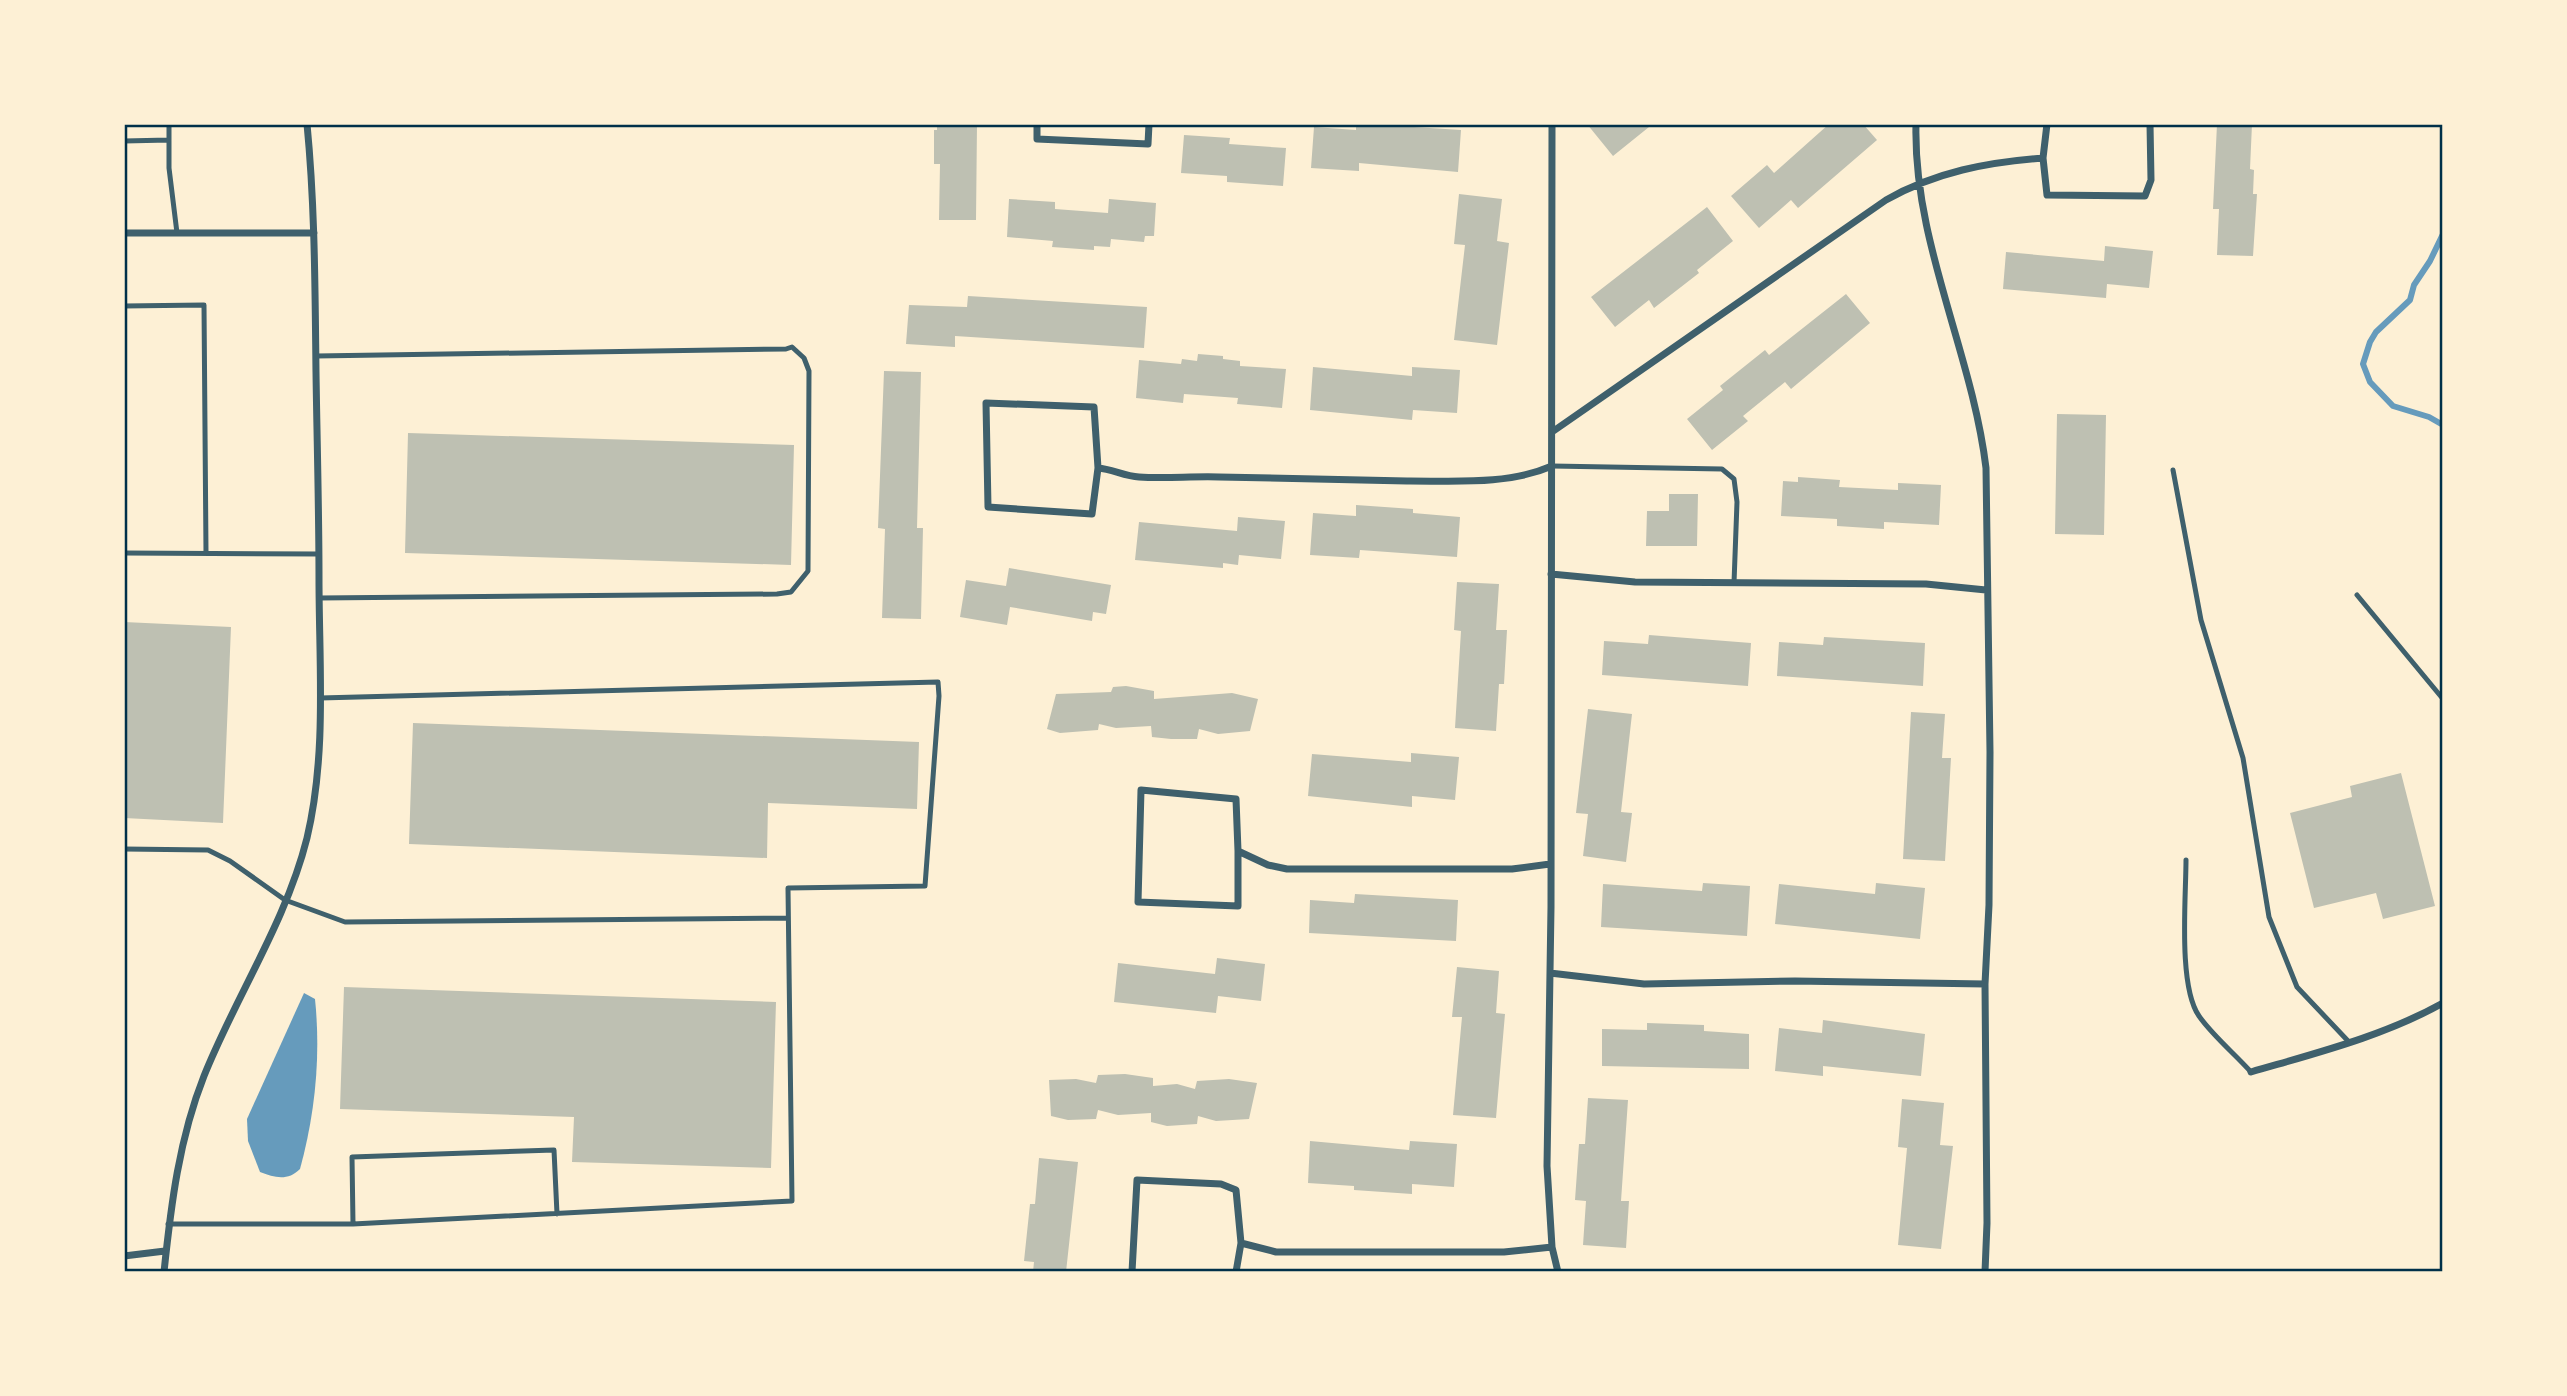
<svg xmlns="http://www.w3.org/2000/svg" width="2567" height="1396" viewBox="0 0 2567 1396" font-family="Georgia,serif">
<rect width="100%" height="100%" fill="#fdf0d5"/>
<!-- water -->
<path fill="#669bbc" d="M304 993 315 999C321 1057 315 1114 300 1169 288 1181 275 1178 260 1172L248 1141 247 1119Z"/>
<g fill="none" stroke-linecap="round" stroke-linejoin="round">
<!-- stream -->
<path stroke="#669bbc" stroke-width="6" d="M2443 234 2430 261 2414 285 2410 300 2376 332 2370 342 2363 364 2370 382 2393 406 2429 417 2443 425"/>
</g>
<!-- building -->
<path fill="#bec0b2" d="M937 124H977L976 220H939L940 164H934V130H937Z
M1356 124H1414V127L1461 130 1458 172 1359 163V171L1311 168 1314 127 1356 130Z
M1587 124H1646L1649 127 1613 156Z
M1829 124H1863L1877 140 1798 208 1791 200 1759 228 1731 196 1767 165 1774 173Z
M2217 124H2252L2250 169 2254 170 2253 194H2257L2253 256 2217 255 2219 209H2213Z
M1184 135 1230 138 1229 144 1286 148 1283 186 1227 182V176L1181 173Z
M1459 194 1502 199 1497 241 1509 243 1497 345 1454 340 1465 245 1454 244Z
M1009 199 1055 202V209L1108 213 1109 199 1156 203 1154 236H1145L1144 242 1111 239 1110 247 1094 246V250L1052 247 1053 241 1007 237Z
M1707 207 1733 241 1697 270 1699 273 1654 308 1649 300 1615 327 1591 297Z
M2105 246 2153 251 2149 288 2107 284 2106 298 2003 289 2006 252 2104 261Z
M1846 294 1870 323 1791 389 1785 382 1743 416 1748 421 1712 450 1687 419 1723 390 1720 386 1765 350 1769 355Z
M968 296 1147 307 1144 348 955 336V347L906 344 909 305 967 307Z
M1198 354 1223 356V359L1240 361V366L1286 369 1282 408 1237 404 1238 398 1184 394 1183 403 1136 398 1139 360 1181 364 1182 359 1197 361Z
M1313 367 1412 376V367L1460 370 1457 413 1413 410 1412 420 1310 410Z
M884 371 921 372 917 528H923L921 619 882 618 885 529 878 528Z
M2057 414 2106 415 2104 535 2055 534Z
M408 433 794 445 791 565 405 553Z
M1798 477 1840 480 1839 487 1898 490V483L1941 485 1939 525 1884 522V529L1837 526V519L1781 516 1783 481 1798 482Z
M1669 494H1698L1697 546H1646L1647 511H1669Z
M1356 505 1413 509V513L1460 517 1457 557 1360 550 1359 558 1310 555 1313 513 1356 516Z
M1238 517 1285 521 1281 559 1239 555 1238 565 1223 563V568L1135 560 1139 522 1237 531Z
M1009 568 1111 585 1106 614 1093 612 1092 621 1010 607 1007 625 960 617 966 580 1006 586Z
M1457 582 1499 584 1496 630H1507L1504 684H1499L1496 731 1455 728 1461 631 1454 630Z
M124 622 231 627 223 823 124 818Z
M1649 635 1751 643 1748 686 1602 675 1604 641 1648 644Z
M1824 637 1925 643 1923 686 1777 676 1779 642 1823 645Z
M1126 686 1154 691V699L1232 693 1258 699 1250 731 1218 734 1199 729 1197 739H1171L1152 737 1151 726 1116 728 1099 724 1098 730 1060 733 1047 729 1056 694 1111 692 1113 687Z
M1588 709 1632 714 1621 812 1632 813 1626 862 1583 856 1588 814 1576 813Z
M1911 712 1945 714 1942 758H1951L1945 861 1903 859Z
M413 723 919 742 917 809 768 803 767 858 409 844Z
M1411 753 1459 757 1455 800 1412 796V807L1308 796 1312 754 1411 762Z
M2401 773 2435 906 2383 919 2376 893 2314 908 2290 813 2352 797 2350 786Z
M1703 883 1750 886 1747 936 1601 927 1603 884 1702 891Z
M1876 883 1925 888 1920 939 1775 924 1779 884 1875 894Z
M1355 894 1458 900 1456 941 1309 933 1310 900 1354 903Z
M1217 958 1265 964 1261 1001 1218 996 1216 1013 1114 1002 1118 963 1215 974Z
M1457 967 1499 971 1496 1013 1505 1014 1496 1118 1453 1115 1462 1017H1452Z
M344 987 776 1002 771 1168 572 1162 574 1117 340 1109Z
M1823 1020 1925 1034 1921 1076 1823 1066V1076L1775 1071 1779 1028 1822 1033Z
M1647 1023 1704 1025V1031L1749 1034V1069L1602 1066V1029L1647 1030Z
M1125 1074 1153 1078V1086L1177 1084 1195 1089 1197 1081 1229 1079 1257 1083 1249 1119 1216 1121 1198 1116 1197 1124 1167 1126 1151 1122V1113L1118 1115 1098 1110 1096 1119 1068 1120 1051 1116 1049 1080 1076 1079 1096 1083 1098 1075Z
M1588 1098 1628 1100 1621 1201H1629L1626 1248 1583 1245 1586 1201 1575 1200 1579 1144H1585Z
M1902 1099 1944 1103 1940 1145 1953 1146 1941 1249 1898 1245 1907 1148 1898 1147Z
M1310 1141 1409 1150 1410 1141 1457 1144 1454 1187 1412 1184V1194L1354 1190V1186L1308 1183Z
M1039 1158 1078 1162 1066 1272H1033L1034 1262 1024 1261 1030 1204H1035Z"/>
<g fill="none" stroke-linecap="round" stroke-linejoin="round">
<!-- service -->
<path stroke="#3f606c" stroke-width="5" d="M169 124V168L177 233
M124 141 169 140
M124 306 204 305 206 553
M316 356 786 349 792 347 804 358 809 371 808 571 791 592 777 594 319 598
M1552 466 1722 469 1734 479 1737 502 1734 583
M2173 470 2201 620 2243 758 2269 917 2297 987 2349 1042
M124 553 319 554
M2357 595 2443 699
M124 849 208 850 230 861 285 900 345 922 788 918
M2186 860C2186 898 2178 986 2199 1016 2213 1036 2235 1054 2251 1072
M168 1224H353L792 1201 788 888 925 886 939 696 938 682 320 698
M353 1224 352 1157 554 1150 557 1214"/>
<!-- minor -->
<path stroke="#3f606c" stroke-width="7" d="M1037 124V139L1148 144 1149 124
M1552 124 1551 907 1547 1166 1552 1247 1558 1272
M1916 124C1913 242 1972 352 1986 468L1990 752 1989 905 1985 984 1987 1223 1985 1272
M2047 124 2043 158 2047 195 2145 196 2151 180 2150 124
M124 233H314
M986 403 1094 407 1098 468 1092 514 988 507Z
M1552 432 1886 200C1935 172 1988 162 2043 158
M1098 468C1112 469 1124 476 1139 477 1165 479 1192 476 1219 477 1282 478 1346 480 1410 481 1457 481 1508 485 1552 466
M1551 574 1635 582 1926 584 1986 590
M1238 851V906L1138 902 1141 790 1236 799 1238 851 1268 865 1287 869H1512L1550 864
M1550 973 1644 984 1795 981 1985 984
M2251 1072C2316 1053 2384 1036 2443 1003
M124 1256 165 1251
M164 1272C171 1205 179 1139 204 1076 236 996 286 922 307 838 327 754 319 664 319 579 319 510 317 441 316 372 315 290 315 206 307 124
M1132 1272 1137 1180 1221 1184 1236 1190 1241 1243 1276 1252H1504L1552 1247
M1236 1272 1241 1243"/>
</g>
<!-- border -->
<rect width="2567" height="1396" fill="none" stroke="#fdf0d5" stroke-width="252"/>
<rect x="126" y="126" width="2315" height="1144" fill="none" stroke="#003049" stroke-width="2.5"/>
</svg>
